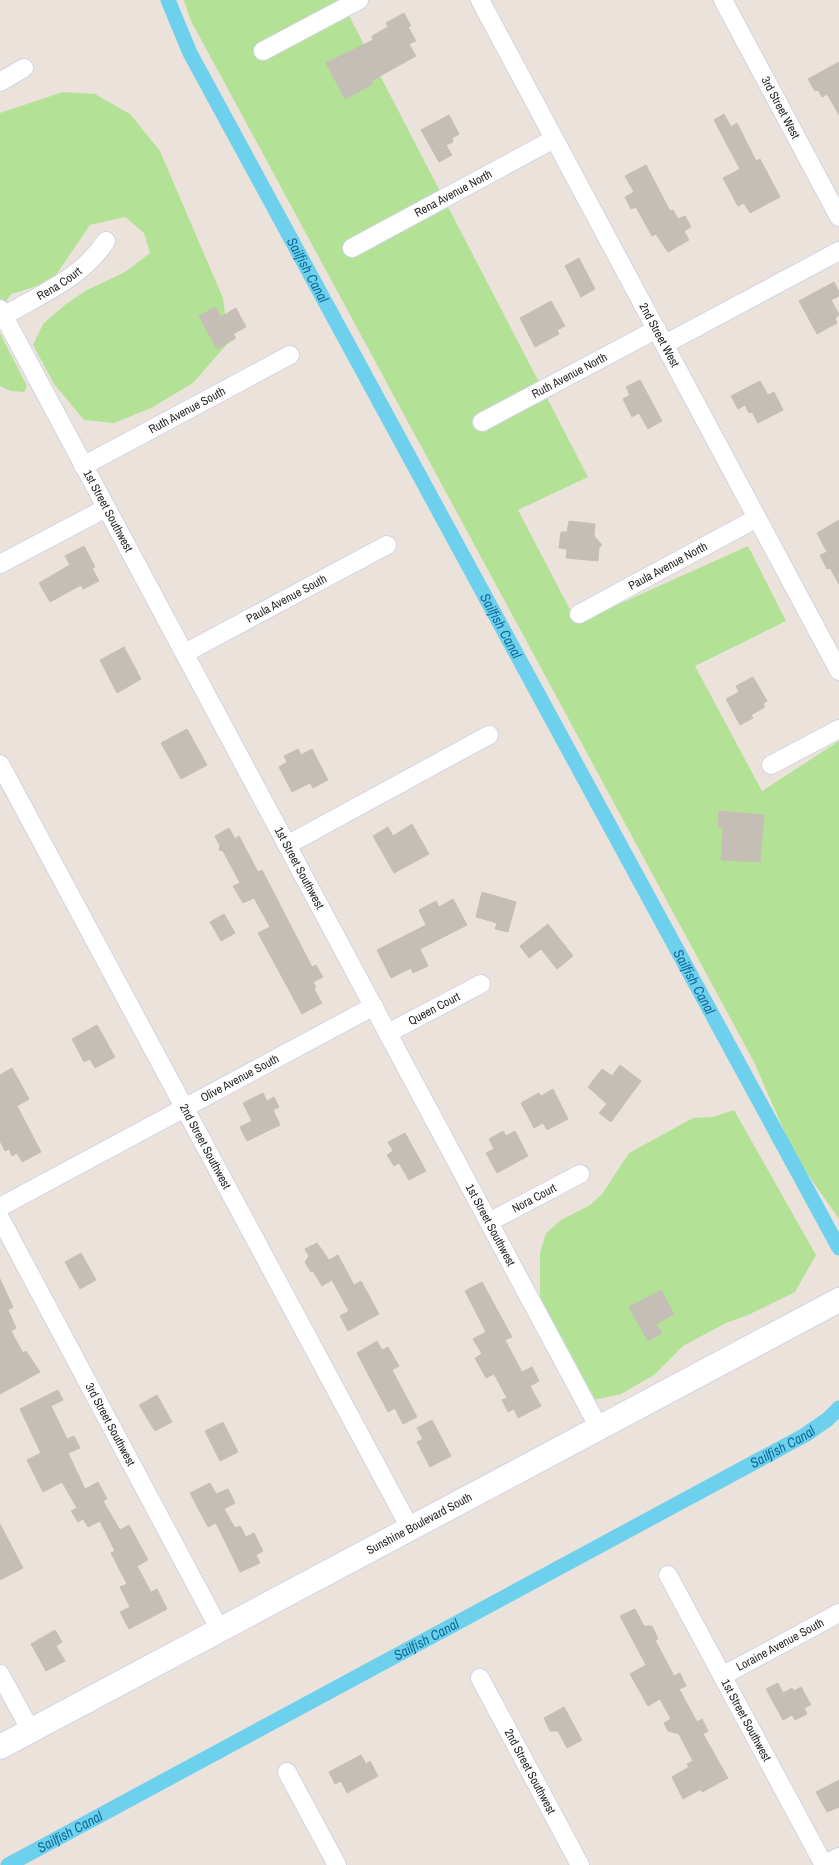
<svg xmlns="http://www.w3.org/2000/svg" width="839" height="1865" viewBox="0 0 839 1865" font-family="'Archivo Narrow',sans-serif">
<rect width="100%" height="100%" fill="#ebe3db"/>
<!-- green -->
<path fill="#b3e297" d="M184 0H341L588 477 518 510 577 623 748 546 786 621 695 666 762 791 839 741V1219L795 1156 754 1062 190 19Z
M63 92 95 94 130 114 160 151 223 298 229 342 193 383 151 408 114 423 84 420 54 384 33 345 43 324 66 304 87 290 125 272 150 253 144 233 125 217 90 225 56 275 34 287 11 294 0 311V113Z
M0 333 27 386 24 392 11 391 0 386Z
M734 1110 816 1255 795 1292 748 1315 726 1323 683 1346 654 1375 621 1394 584 1402 540 1320V1253L546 1233 561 1220 590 1205 602 1194 629 1153 693 1118 713 1117Z"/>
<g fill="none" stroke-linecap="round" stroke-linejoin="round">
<!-- canal -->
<g stroke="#6dd0ed" stroke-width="15">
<path id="s1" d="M168 0 190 53 839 1248"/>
<path id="s2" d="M8 1865 805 1435 828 1419 839 1408"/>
</g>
</g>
<!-- building -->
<path fill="#c4beb6" stroke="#c6bfb4" d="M404 13 411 26 408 27 416 41 409 44 416 56 371 81 373 84 345 99 326 63 373 40 372 36 388 27 386 23Z
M839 62V115L827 94 822 97 818 90 815 91 808 79Z
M724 114 731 127 737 123 756 161 760 159 780 197 750 213 744 203 738 206 723 178 740 169 714 120Z
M449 115 459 134 452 138 453 142 446 145 452 155 439 162 421 130Z
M646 165 670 211 673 210 678 219 685 216 691 227 684 231 689 240 668 252 656 234 652 236 636 207 631 209 625 197 634 192 625 176Z
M579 258 595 289 581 297 565 266Z
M834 282 839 292V296L831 300 839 314 835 319 837 323 817 334 799 301Z
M551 301 565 326 557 330 559 334 535 347 520 318Z
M215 307 221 317 236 308 246 327 233 334 236 338 217 349 199 316Z
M640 380 662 421 648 429 639 413 632 417 623 399 630 395 626 387Z
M760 381 768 395 774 392 783 410 758 423 752 412 749 413 745 405 738 409 731 396Z
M839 520V584L830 568 827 569 820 555 827 552 817 533Z
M569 521 595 524 594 536 602 545 599 548 598 561 566 558 567 549 559 548 561 532H567Z
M84 546 95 567 92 568 99 581 83 589 81 585 50 602 39 583 70 565 65 556Z
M124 647 141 679 117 693 100 660Z
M753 677 767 701 763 704 765 707 751 715 753 718 740 725 726 699 739 692 736 686Z
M187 729 207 765 181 779 161 743Z
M298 749 301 755 312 749 328 780 313 788 310 783 292 792 279 767 287 762 284 756Z
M719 811 764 815 760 862 721 860 723 827H718Z
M412 824 429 854 394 873 373 836 388 827 393 836Z
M229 828 235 839 239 836 258 872 262 870 312 967 316 965 323 977 313 982 316 987 314 989 322 1003 302 1014 258 933 270 927 254 898 243 903 233 886 240 883 223 851 219 850 220 846 215 836Z
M482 892 516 902 508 932 495 929 497 923 476 917Z
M453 899 467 925 420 949 428 966 413 973 411 968 391 978 377 950 426 925 419 910 436 901 439 907Z
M224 914 235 933 221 941 210 922Z
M548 924 573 956 557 969 541 949 529 958 520 946Z
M97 1025 115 1057 95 1068 90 1059 84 1062 72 1039Z
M620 1065 641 1081 611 1122 599 1113 607 1104 588 1087 602 1069 612 1076Z
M12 1068 29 1099 17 1106 41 1152 22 1162 17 1153 12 1156 9 1149 5 1151 0 1141V1075Z
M553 1089 568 1119 547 1130 543 1123 534 1128 521 1103 539 1093 541 1096Z
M263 1093 267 1101 274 1097 279 1107 273 1110 280 1125 247 1141 240 1127 252 1121 243 1103Z
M503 1131 506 1136 515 1131 528 1156 497 1173 486 1153 494 1149 489 1139Z
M405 1133 426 1171 409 1180 399 1163 394 1166 387 1155 393 1151 388 1142Z
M317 1243 329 1260 338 1255 354 1285 361 1281 379 1314 348 1331 340 1316 349 1311 332 1280 322 1286 313 1271 311 1272 305 1262 309 1256 305 1249Z
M81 1253 96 1280 80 1289 65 1262Z
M0 1279 13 1307 8 1310 16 1328 11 1331 23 1353 26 1351 40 1372 0 1394Z
M482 1282 512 1337 505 1340 522 1372 532 1367 539 1381 530 1386 541 1406 518 1418 514 1409 508 1412 502 1400 507 1398 494 1374 486 1378 475 1358 482 1354 473 1339 486 1332 465 1291Z
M661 1290 674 1314 656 1324 662 1333 648 1341 629 1307Z
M377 1341 382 1350 388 1347 399 1366 392 1370 417 1417 403 1424 395 1408 388 1412 357 1353Z
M58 1390 63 1400 51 1406 67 1439 74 1436 80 1448 68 1453 85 1489 98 1482 107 1499 103 1501 120 1530 129 1525 148 1560 137 1566 151 1592 157 1589 167 1609 129 1629 120 1612 130 1607 120 1587 127 1584 111 1553 115 1551 100 1521 88 1527 83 1519 78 1522 71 1511 77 1508 62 1482 43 1492 27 1460 41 1453 20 1409Z
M157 1395 172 1422 155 1431 139 1405Z
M432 1420 451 1456 430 1467 417 1442 423 1439 417 1428Z
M223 1422 238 1452 220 1461 205 1431Z
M210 1483 216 1494 228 1489 235 1503 224 1509 235 1528 240 1526 246 1537 254 1533 263 1551 256 1555 260 1563 240 1572 216 1523 208 1527 190 1493Z
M0 1524 23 1568 0 1580Z
M635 1609 644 1626H652L658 1639 655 1640 674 1676 680 1673 686 1686 679 1689 697 1722 702 1719 708 1731 703 1734 728 1778 702 1792 701 1789 683 1799 672 1777 689 1767 687 1764 693 1761 679 1734 668 1731 664 1723 671 1719 660 1699 648 1706 630 1674 646 1665 620 1616Z
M55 1630 62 1642 56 1646 65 1661 46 1671 31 1644Z
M778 1683 783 1693 792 1688 794 1691 801 1687 811 1705 804 1708 807 1714 795 1720 792 1715 783 1720 766 1689Z
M564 1707 582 1740 567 1748 558 1731H550L544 1718Z
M361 1755 366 1764 370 1761 378 1776 347 1793 341 1781 335 1784 329 1772Z
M839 1780V1807L827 1812 816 1792Z"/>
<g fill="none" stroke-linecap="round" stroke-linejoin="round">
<defs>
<g id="street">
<path id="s3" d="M480 0 839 671"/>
<path id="s4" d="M723 0 839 217"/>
<path d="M263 51 359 0"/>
<path d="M0 82 24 68"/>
<path id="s5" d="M352 248 554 139"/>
<path id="s6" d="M0 309 598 1426"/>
<path id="s7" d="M4 316C41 294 82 278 106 241"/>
<path d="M665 344 839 251"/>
<path id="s8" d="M482 422 657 329"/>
<path id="s9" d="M83 466 290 355"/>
<path d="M0 564 106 508"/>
<path id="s10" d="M579 614 757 518"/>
<path id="s11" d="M185 653 387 545"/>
<path id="s12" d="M0 764 410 1528"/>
<path d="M771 765 839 729"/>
<path d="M287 845 489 735"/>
<path id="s13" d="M388 1033 481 984"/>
<path id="s14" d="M0 1207 374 1006"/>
<path id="s15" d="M0 1218 220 1630"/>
<path id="s16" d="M489 1222 580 1174"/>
<path id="s17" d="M668 1575 824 1865"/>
<path d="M0 1674 31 1731"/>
<path id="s18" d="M722 1676 839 1613"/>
<path id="s19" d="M480 1678 580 1865"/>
<path d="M287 1772 337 1865"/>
<path d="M824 1865 839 1857"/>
</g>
<g id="secondary">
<path id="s20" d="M0 1747 839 1300"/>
</g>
</defs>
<!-- street casing -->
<use href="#street" stroke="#d0d4e2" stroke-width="20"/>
<!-- secondary casing -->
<use href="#secondary" stroke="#d0d4e2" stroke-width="26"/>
<!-- street -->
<use href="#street" stroke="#fff" stroke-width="18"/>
<!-- secondary -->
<use href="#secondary" stroke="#fff" stroke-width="24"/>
</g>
<g text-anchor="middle" stroke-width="5" stroke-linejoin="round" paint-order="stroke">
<!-- street labels -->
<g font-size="12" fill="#292929" stroke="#fff">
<text dy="4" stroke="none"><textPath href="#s4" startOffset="122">3rd Street West</textPath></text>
<text dy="4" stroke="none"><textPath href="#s5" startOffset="115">Rena Avenue North</textPath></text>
<text dy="4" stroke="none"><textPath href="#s7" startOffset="64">Rena Court</textPath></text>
<text dy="4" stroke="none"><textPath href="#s3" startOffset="380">2nd Street West</textPath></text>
<text dy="4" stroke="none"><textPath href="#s8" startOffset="99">Ruth Avenue North</textPath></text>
<text dy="4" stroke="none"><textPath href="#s9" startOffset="118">Ruth Avenue South</textPath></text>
<text dy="4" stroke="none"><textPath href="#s6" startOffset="229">1st Street Southwest</textPath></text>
<text dy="4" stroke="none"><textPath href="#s10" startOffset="101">Paula Avenue North</textPath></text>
<text dy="4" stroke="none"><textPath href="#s11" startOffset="115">Paula Avenue South</textPath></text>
<text dy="4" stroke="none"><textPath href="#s6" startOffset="634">1st Street Southwest</textPath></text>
<text dy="4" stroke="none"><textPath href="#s13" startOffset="52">Queen Court</textPath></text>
<text dy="4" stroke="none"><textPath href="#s14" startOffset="272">Olive Avenue South</textPath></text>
<text dy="4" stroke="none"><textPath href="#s12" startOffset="434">2nd Street Southwest</textPath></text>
<text dy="4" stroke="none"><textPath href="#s16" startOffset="51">Nora Court</textPath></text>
<text dy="4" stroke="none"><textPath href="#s6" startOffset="1039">1st Street Southwest</textPath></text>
<text dy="4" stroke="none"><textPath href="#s15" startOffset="234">3rd Street Southwest</textPath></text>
<text dy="4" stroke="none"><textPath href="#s20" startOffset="475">Sunshine Boulevard South</textPath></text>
<text dy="4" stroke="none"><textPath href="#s18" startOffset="66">Loraine Avenue South</textPath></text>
<text dy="4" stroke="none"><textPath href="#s17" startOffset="165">1st Street Southwest</textPath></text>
<text dy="4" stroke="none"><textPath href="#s19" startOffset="106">2nd Street Southwest</textPath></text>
</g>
<!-- water labels -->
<g font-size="14" font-style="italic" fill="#0e6d98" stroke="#fff">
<text dy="5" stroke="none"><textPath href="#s1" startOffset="304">Sailfish Canal</textPath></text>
<text dy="5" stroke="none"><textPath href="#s1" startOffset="709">Sailfish Canal</textPath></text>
<text dy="5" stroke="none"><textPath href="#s1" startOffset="1114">Sailfish Canal</textPath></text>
<text dy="5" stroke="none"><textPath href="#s2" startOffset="880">Sailfish Canal</textPath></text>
<text dy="5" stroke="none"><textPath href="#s2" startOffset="475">Sailfish Canal</textPath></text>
<text dy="5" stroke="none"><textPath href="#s2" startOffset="70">Sailfish Canal</textPath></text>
</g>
</g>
</svg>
